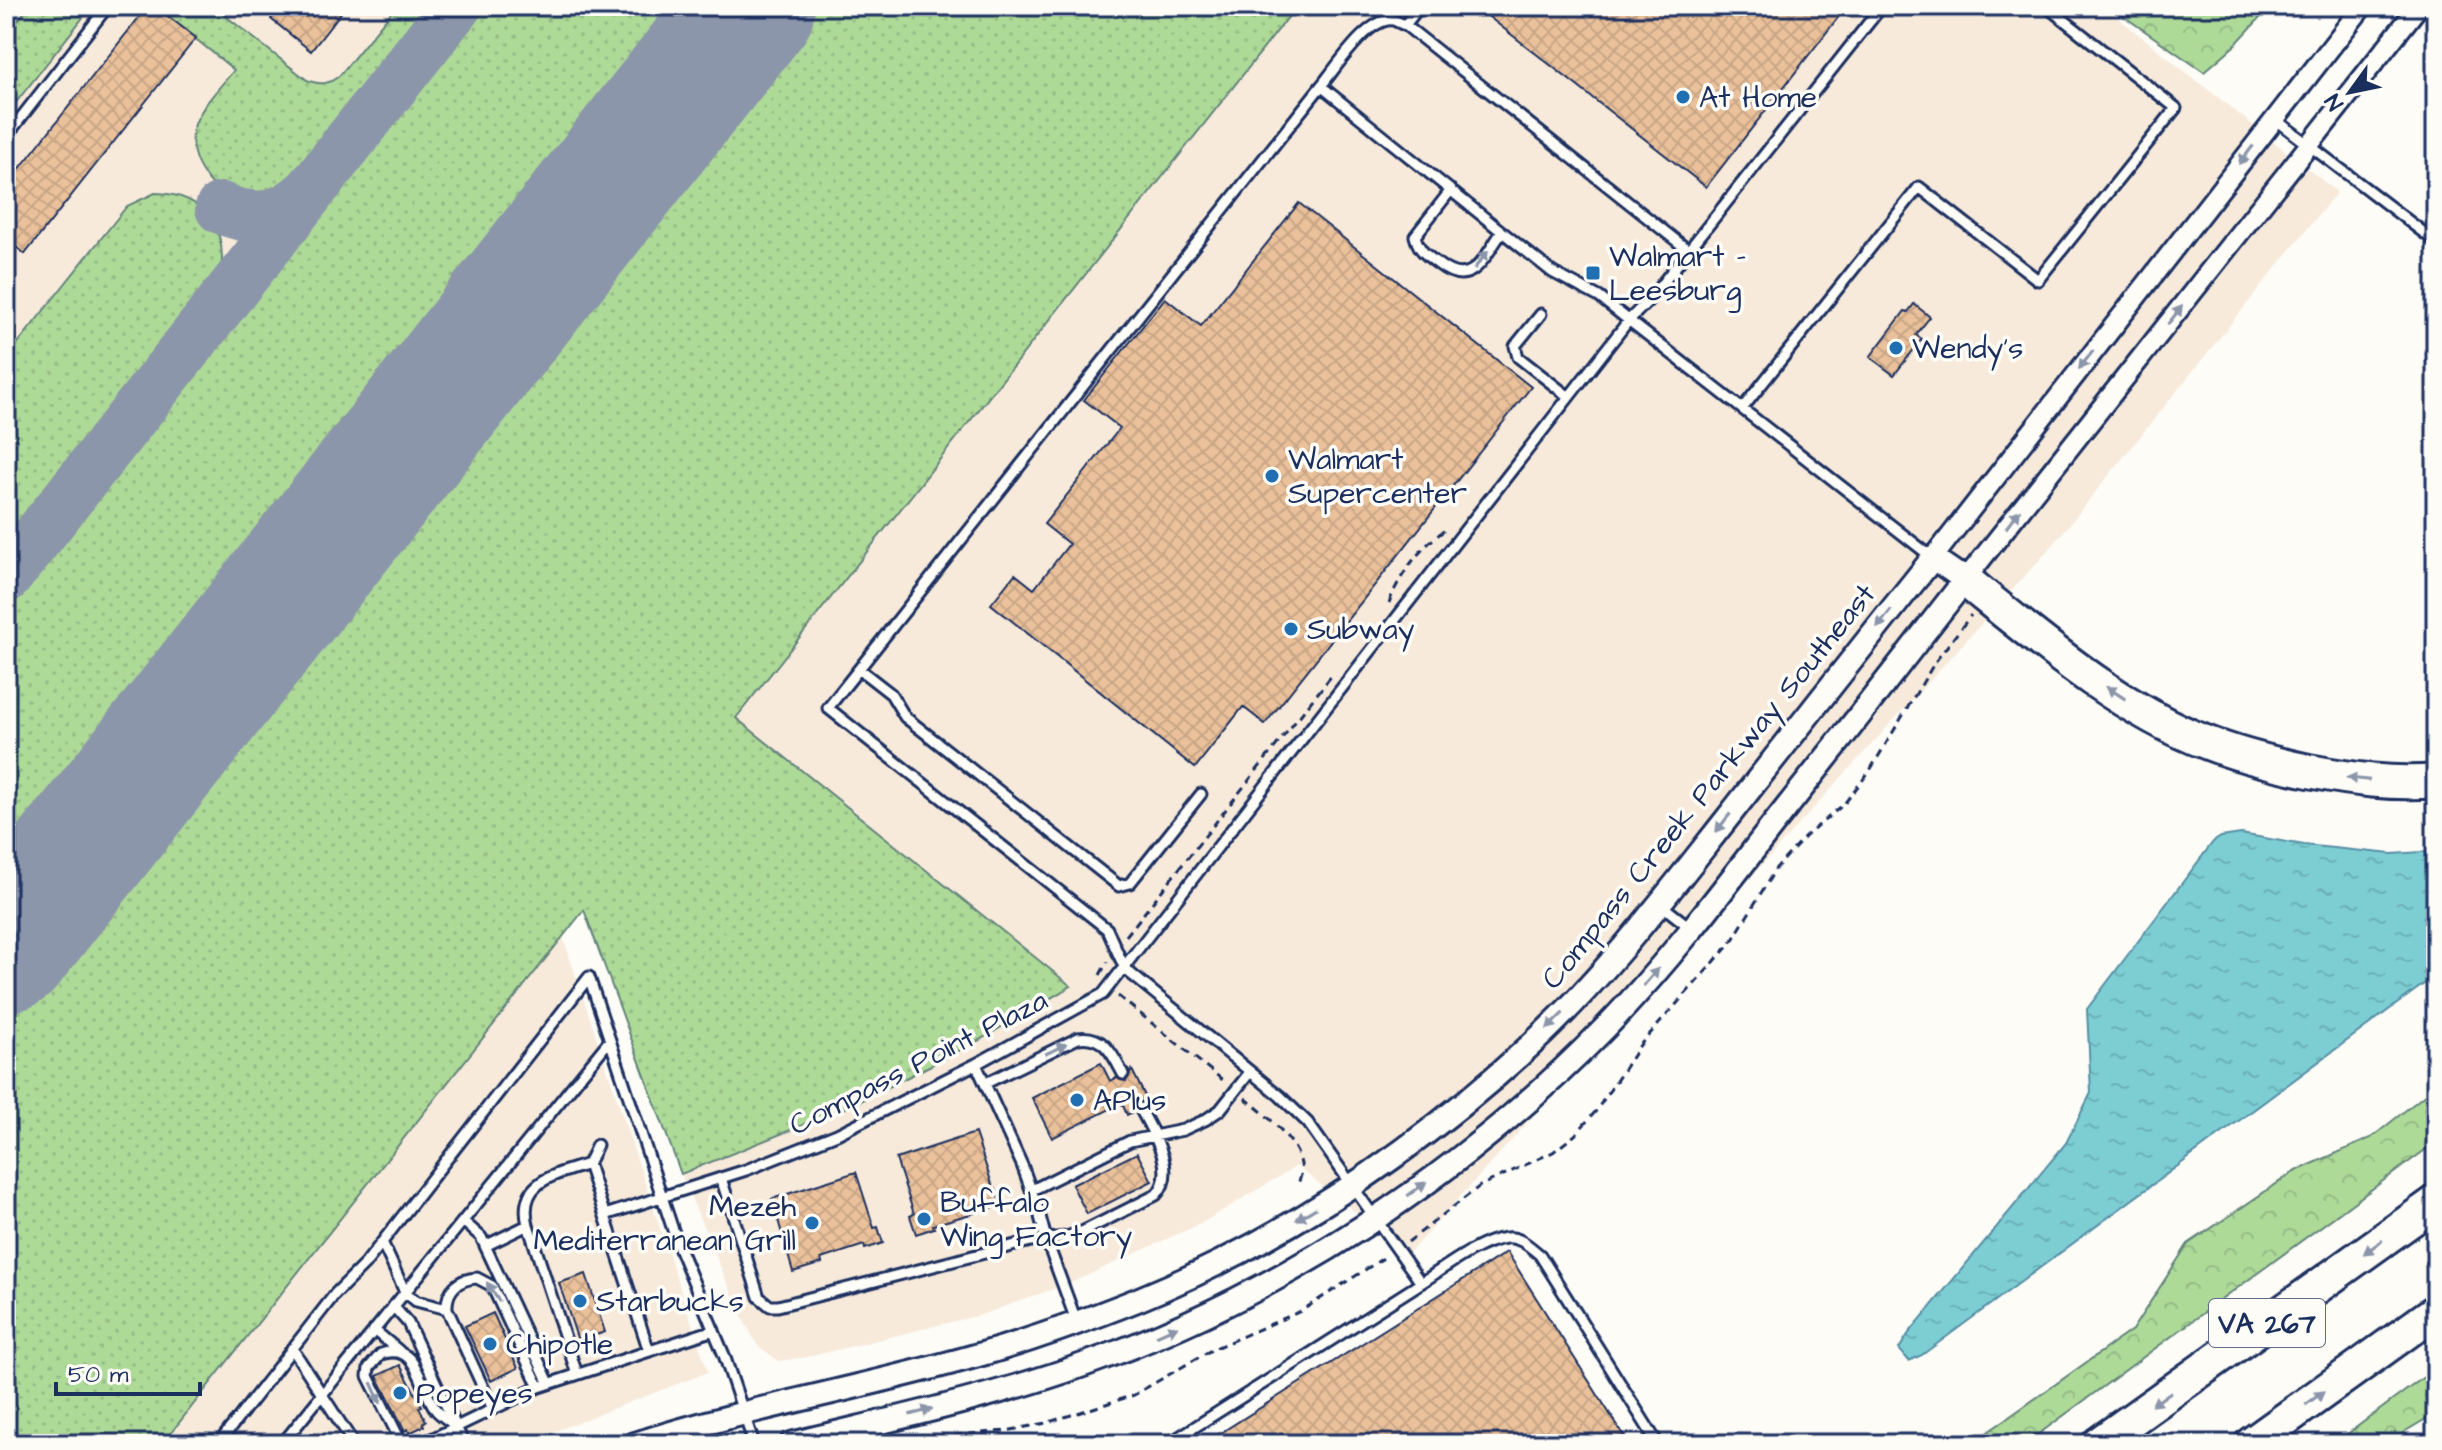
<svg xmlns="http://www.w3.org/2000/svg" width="2442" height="1450" viewBox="0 0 2442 1450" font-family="'Architects Daughter',sans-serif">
<defs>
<pattern id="grass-dots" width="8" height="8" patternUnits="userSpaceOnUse" patternTransform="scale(2)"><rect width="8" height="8" fill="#aeda98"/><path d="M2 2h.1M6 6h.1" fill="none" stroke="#95bb85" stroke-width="1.8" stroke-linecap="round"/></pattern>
<pattern id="forest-crowns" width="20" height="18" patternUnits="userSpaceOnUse" patternTransform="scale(2)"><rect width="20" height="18" fill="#aeda98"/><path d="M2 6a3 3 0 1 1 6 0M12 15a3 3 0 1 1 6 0" fill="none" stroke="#95bb85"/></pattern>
<pattern id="water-ripples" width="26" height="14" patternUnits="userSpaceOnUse" patternTransform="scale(2)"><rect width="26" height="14" fill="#7dced3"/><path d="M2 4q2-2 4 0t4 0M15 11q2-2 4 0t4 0" fill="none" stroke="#6bb1b8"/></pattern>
<pattern id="building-cross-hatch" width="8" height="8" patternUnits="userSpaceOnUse" patternTransform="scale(2)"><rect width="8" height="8" fill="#eac19a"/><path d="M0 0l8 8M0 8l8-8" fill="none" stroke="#c8a687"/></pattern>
</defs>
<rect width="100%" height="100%" fill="#fdfcf7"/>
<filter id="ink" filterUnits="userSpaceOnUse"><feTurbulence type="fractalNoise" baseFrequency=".0125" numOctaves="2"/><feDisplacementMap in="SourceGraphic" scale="16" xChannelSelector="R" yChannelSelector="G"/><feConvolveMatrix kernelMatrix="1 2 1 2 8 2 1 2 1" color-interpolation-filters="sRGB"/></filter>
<g filter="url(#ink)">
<!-- built -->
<path fill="#f7eadb" d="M52 6H2103L2337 192 2052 546 1408 1254 1297 1166 1202 1223 1075 1281 984 1314 808 1357 779 1361 757 1345 740 1313 681 1174 853 1105 976 1042 1071 986 736 719 563 937 708 1372 522 1444H6V64Z"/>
<!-- grass -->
<path fill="url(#grass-dots)" stroke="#64847b" stroke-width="2" d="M29 6H92L6 115V35Z
M155 6H213L307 80C320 85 329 85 340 75L396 6H435L310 164C296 179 282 195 261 200 224 209 186 167 193 131 198 108 220 88 234 70Z
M476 6H698L6 880V600Z
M806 6H1297L736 718 1071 986 976 1042 853 1105 681 1174 584 910 171 1433 175 1444H6V1022Z
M155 193C206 194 229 230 220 278L6 551V358L127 206Z"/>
<!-- forest -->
<path fill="url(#forest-crowns)" stroke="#64847b" stroke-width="2" d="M2109 6H2271L2234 46 2204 72Z
M2436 1086V1142L2025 1444H1971L2132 1330 2188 1244 2294 1172 2371 1138Z
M2436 1368V1413L2404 1432 2393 1444H2334Z"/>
<!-- water -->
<path fill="url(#water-ripples)" stroke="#568ea4" stroke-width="2" d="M2241 834 2304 845 2392 854 2436 851V975L1922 1355 1909 1361 1899 1349 1909 1333 2066 1143 2091 1093 2087 1009 2213 842 2221 837Z"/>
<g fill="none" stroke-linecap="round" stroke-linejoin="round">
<!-- taxiway -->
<path stroke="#8c96aa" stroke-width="52" d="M221 208C255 223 281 218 308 193
M6 577 456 6"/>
<!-- runway -->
<path stroke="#8c96aa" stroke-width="130" d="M6 947 750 6"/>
</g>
<!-- building -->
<path fill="url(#building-cross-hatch)" stroke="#1b2f5e" stroke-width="2" d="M148 6H155L196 38 25 254 6 239V186Z
M282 6H346L311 51 271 19Z
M1475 6H1847L1706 187Z
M1299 203 1531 387 1265 724 1243 707 1195 768 991 604 1015 574 1034 589 1069 544 1044 524 1120 428 1084 400 1165 298 1201 326Z
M1914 304 1930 317 1916 335 1922 339 1894 375 1870 357 1905 311 1908 312Z
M1101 1063 1110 1081 1116 1078 1126 1081 1132 1070 1149 1104 1137 1101 1133 1105V1112L1127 1115 1122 1103 1052 1138 1032 1098Z
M975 1133 994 1190 996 1189 1001 1205 933 1225 934 1228 916 1234 910 1216 914 1214 896 1159Z
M1137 1153 1152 1181 1087 1214 1072 1185Z
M856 1172 874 1228 878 1227 883 1243 865 1249 864 1245 821 1259 822 1263 793 1272 772 1199Z
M1507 1252 1629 1444H1203Z
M586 1274 605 1332 578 1341 559 1283Z
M493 1313 518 1368 491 1381 465 1326Z
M400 1365 422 1406 419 1407 426 1421 423 1423 424 1426 409 1433 408 1429 405 1431 377 1376Z"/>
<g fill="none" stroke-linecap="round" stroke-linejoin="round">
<defs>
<path id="service" d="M6 12 10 6
M1405 25 1420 6
M1321 86C1336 68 1368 17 1393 20 1397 21 1401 24 1405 25L1688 250
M2275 119 2436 242
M6 137 108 6
M1451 190 1415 236C1419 251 1426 255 1438 264 1472 291 1484 257 1502 232
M1541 314 1515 346 1518 357 1569 397
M1742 409 1919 187 2038 280 2176 108 2046 6
M859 669 891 694 905 717 1119 886 1130 883 1201 794
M1660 904 1692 929
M589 977 678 1245 724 1355 754 1444
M976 1064 1022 1165 1038 1209 1046 1239 1077 1323
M986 1083 1078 1038C1104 1034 1113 1055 1123 1074
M597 1145 588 1164 649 1351
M721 1178 759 1297 770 1306H778L1031 1241 1066 1237 1084 1231 1156 1195C1179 1171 1152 1132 1140 1108
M1032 1190 1130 1141 1183 1130 1205 1120 1220 1110 1250 1072
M605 1215 746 1170 837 1134 976 1064 1103 994 1629 320 1650 299 1882 6
M463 1221 481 1237 549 1383
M382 1242 405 1292 416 1301 447 1309
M485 1246 528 1225
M393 1306 408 1323 464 1444
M374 1330 399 1351
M292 1348 354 1444
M577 1374 528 1225C517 1180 556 1175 588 1164
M493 1409 447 1309C446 1289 459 1279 477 1278L492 1286 539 1387
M218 1444 335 1294 365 1264 589 977
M282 1444 609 1041
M402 1444 368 1376 369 1368 381 1354C419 1341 419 1388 436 1410 441 1416 450 1421 456 1426
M421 1444 539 1387 714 1330
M1168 1444 1421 1283
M1658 1444 1540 1255C1530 1247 1520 1236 1506 1238 1479 1241 1444 1268 1421 1283L1308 1123 1280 1096 1125 969 1107 929 828 708 1321 86 1552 272 1599 297 1933 558"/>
<path id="minor" d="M1933 558 2363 6
M1965 580 2419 6"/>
<path id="tertiary" d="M635 1444C747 1408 863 1388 975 1356 1030 1341 1084 1321 1137 1300 1284 1240 1417 1150 1533 1043 1605 976 1664 898 1725 821 1794 733 1863 645 1933 558L1965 580C1900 664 1835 747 1769 830 1717 898 1665 966 1605 1028 1460 1177 1279 1296 1083 1365 987 1399 888 1420 791 1444"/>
<path id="motorway" d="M1965 580C2038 639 2120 710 2208 743 2241 756 2275 764 2309 771 2351 779 2393 785 2436 781
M2098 1444 2436 1202
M2251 1444 2436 1311"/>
</defs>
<!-- service casing -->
<use href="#service" stroke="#1b2f5e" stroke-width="15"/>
<!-- minor casing -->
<use href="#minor" stroke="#1b2f5e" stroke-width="24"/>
<!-- tertiary casing -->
<use href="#tertiary" stroke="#1b2f5e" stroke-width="28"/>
<!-- motorway casing -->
<use href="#motorway" stroke="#1b2f5e" stroke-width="38"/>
<!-- path -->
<path stroke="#1b2f5e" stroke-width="3" stroke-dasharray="8 6" stroke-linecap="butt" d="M1389 603C1398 577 1422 544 1447 529
M1126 936 1332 675
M1100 975 1107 962
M1118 996 1224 1081
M1245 1098C1266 1115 1315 1153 1298 1183
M1408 1242 1480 1186 1553 1152 1575 1135 1596 1111 1640 1045 1731 943 1776 868 1806 836 1844 804 1869 772 1935 662 1971 615
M899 1444 922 1438 1006 1431 1046 1423 1134 1395 1213 1349 1301 1311 1385 1257"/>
<!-- service -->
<use href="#service" stroke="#fdfcf7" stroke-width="9"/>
<!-- minor -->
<use href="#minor" stroke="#fdfcf7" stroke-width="18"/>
<!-- tertiary -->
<use href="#tertiary" stroke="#fdfcf7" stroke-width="22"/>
<!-- motorway -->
<use href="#motorway" stroke="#fdfcf7" stroke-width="32"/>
</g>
<!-- one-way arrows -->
<defs><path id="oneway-solid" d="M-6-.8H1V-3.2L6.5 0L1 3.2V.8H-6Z" transform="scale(2)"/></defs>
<g fill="#8c96aa">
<use href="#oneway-solid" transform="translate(2246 155) rotate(128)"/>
<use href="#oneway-solid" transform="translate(1481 260) rotate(-52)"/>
<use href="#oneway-solid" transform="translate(2175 315) rotate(-52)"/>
<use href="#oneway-solid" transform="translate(2086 360) rotate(128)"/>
<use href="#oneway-solid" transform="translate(2013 519) rotate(-52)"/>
<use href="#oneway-solid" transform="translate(1884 619) rotate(128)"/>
<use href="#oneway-solid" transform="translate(2116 693) rotate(-147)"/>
<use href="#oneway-solid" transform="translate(2358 779) rotate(-173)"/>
<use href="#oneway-solid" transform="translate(1723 823) rotate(128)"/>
<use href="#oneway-solid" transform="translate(1651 977) rotate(-49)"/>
<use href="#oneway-solid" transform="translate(1555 1021) rotate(135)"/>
<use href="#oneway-solid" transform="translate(1056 1049) rotate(-26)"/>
<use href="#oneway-solid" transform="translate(1417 1189) rotate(-36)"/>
<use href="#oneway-solid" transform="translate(1306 1214) rotate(149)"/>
<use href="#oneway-solid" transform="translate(2373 1247) rotate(144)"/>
<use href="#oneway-solid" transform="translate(493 1292) rotate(-123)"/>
<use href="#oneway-solid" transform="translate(1167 1331) rotate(-24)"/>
<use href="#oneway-solid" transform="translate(376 1393) rotate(65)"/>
<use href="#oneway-solid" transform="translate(2315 1398) rotate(-36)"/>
<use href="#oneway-solid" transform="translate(2161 1399) rotate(144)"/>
<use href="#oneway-solid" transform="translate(921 1412) rotate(-14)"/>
</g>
</g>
<!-- markers -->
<g fill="#1f6fb2" stroke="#fdfcf7" stroke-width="3">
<circle cx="1683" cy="97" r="8"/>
<rect x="1585" y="265" width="16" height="16" rx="4"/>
<circle cx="1896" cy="348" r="8"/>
<circle cx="1272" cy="476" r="8"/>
<circle cx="1291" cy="629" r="8"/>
<circle cx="1077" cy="1100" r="8"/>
<circle cx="924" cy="1219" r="8"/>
<circle cx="812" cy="1223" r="8"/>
<circle cx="580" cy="1301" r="8"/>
<circle cx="490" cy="1344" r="8"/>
<circle cx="400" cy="1393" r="8"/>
</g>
<g text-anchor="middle" stroke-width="7" stroke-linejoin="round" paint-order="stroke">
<!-- shield labels -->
<rect fill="#fdfcf7" stroke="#5f6c8c" stroke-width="2" x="2209" y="1299" width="116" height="48" rx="6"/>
<g font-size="28" font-weight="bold" fill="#1b2f5e">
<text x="2267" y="1333">VA 267</text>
</g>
<!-- poi labels -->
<g font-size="30" fill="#1b2f5e" stroke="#fdfcf7" text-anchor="start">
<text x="1699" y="107">At Home</text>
<text x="1609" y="266">Walmart -<tspan x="1609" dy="34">Leesburg</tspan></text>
<text x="1912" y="358">Wendy's</text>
<text x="1288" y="469">Walmart<tspan x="1288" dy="34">Supercenter</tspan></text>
<text x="1307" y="639">Subway</text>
<text x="1093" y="1110">APlus</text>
<text x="940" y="1212">Buffalo<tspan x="940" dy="34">Wing Factory</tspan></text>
<text x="796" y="1216" text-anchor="end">Mezeh<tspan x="796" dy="34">Mediterranean Grill</tspan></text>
<text x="596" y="1311">Starbucks</text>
<text x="506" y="1354">Chipotle</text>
<text x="416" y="1403">Popeyes</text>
</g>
<!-- street labels -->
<g font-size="30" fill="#1b2f5e" stroke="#fdfcf7">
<text transform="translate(1708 786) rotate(-51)" y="10">Compass Creek Parkway Southeast</text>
<text transform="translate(918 1062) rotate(-27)" y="10">Compass Point Plaza</text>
</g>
</g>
<!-- margin -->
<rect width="2442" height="1450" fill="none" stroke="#fdfcf7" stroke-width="32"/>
<rect x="16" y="16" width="2410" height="1418" fill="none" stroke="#1b2f5e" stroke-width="3" filter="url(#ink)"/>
<!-- north arrow -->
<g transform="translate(2350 92) rotate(237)" stroke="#fdfcf7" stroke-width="6" paint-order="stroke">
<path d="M0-6L14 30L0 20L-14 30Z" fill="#1b2f5e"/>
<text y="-12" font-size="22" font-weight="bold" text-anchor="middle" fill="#1b2f5e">N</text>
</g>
<!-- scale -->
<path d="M56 1382v12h144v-12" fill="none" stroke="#1b2f5e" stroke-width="4"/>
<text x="68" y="1382" font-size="24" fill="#1b2f5e" stroke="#fdfcf7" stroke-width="6" paint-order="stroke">50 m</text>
</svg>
